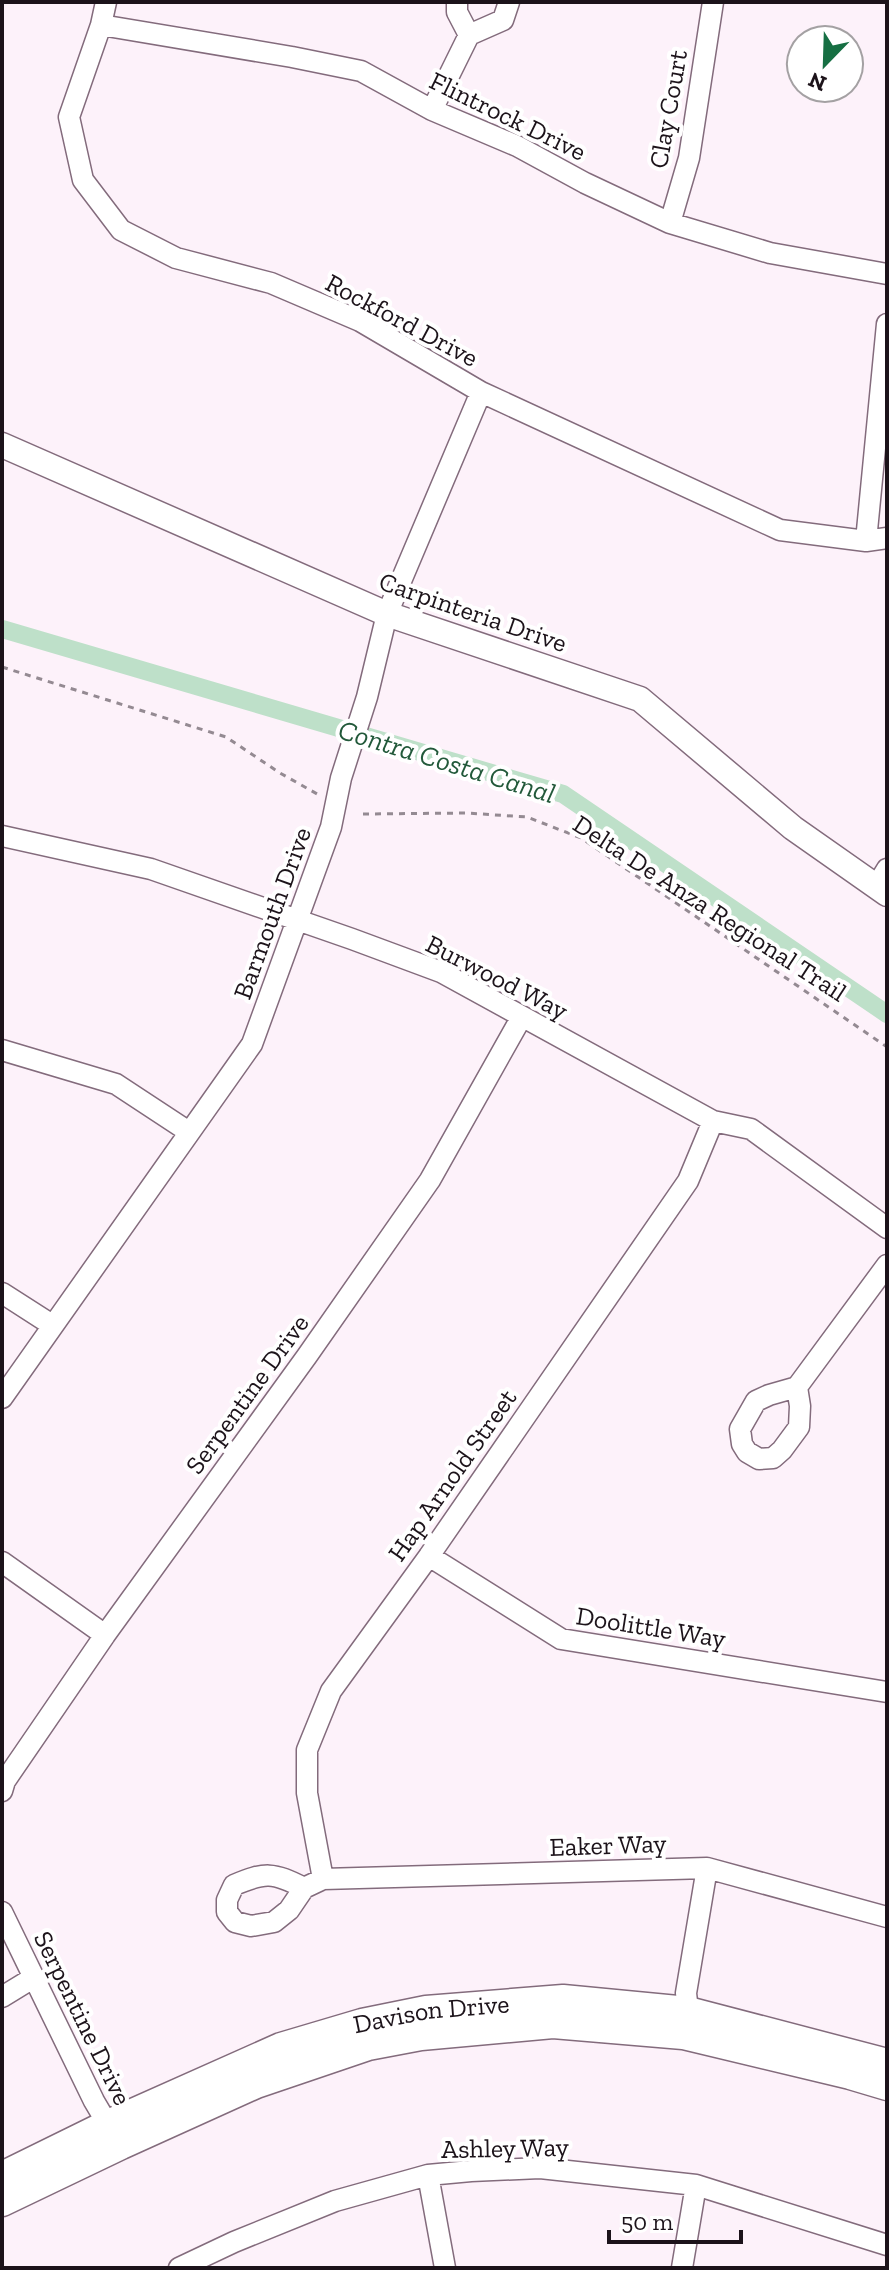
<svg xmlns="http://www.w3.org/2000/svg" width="889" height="2270" viewBox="0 0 889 2270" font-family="'Zilla Slab',serif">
<rect width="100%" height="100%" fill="#fdf2fa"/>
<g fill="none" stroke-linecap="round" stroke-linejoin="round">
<!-- canal -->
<path stroke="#bee0c9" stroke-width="18" d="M2 629 563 794 887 1014"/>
<defs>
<path id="minor" d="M106 2 101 25 69 117 83 180 121 230 176 258 271 283 360 321 481 392 780 530 866 541 887 538
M457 2V12L469 35
M101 25 292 57 361 71 432 110 517 146 585 183 670 223 770 253 887 274
M432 110 469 35 503 20 509 2
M670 223 689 158 713 2
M866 541 887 324
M2 836 151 869 352 939 441 972 713 1121 751 1129 887 1228
M876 887 887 869
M2 1050 116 1084 189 1132
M2 1293 52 1325
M797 1387 800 1406 799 1427 782 1450 773 1458 759 1459 747 1452 742 1444 740 1429 756 1401 769 1395 797 1387 887 1265
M2 1398 252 1044 331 827 341 778 367 697 387 614 481 392
M429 1556 561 1639 887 1692
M2 1562 105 1635
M2 1791 5 1781 105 1635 307 1356 430 1180 521 1018
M323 1879 307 1793V1750L331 1691 429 1556 688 1181 713 1121
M304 1888C273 1872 265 1872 234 1885L227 1900V1912L235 1922 251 1926 274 1922 289 1910 304 1888 323 1879 707 1868 887 1917
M2 1912 94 2101 114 2135
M2 1997 33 1978
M685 2023 688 2011 686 1993 707 1868
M428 2175 445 2268
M179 2268 234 2242 335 2201 428 2175 471 2171 540 2168 696 2185 887 2245
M682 2268 696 2185"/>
<path id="tertiary" d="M2 445 387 614 640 699 793 828 887 894"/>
<g id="secondary">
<path id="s1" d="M2 2176 106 2125 281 2047 362 2023 426 2010 563 1999 688 2011 887 2063"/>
<path d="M2 2202 121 2145 256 2084 368 2046 421 2036 553 2024 683 2035 850 2075 887 2086"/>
</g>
</defs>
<!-- minor casing -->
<use href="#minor" stroke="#836b7c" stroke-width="23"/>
<!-- tertiary casing -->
<use href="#tertiary" stroke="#836b7c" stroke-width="27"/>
<!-- secondary casing -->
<use href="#secondary" stroke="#836b7c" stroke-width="31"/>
<!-- path -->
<path stroke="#948a92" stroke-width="3" stroke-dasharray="6 6" stroke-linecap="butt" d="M2 667 226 737 280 773 319 795
M363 814 466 813 527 817 581 838 887 1047"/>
<!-- minor -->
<use href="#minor" stroke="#fff" stroke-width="20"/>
<!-- tertiary -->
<use href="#tertiary" stroke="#fff" stroke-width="24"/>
<!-- secondary -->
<use href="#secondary" stroke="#fff" stroke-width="28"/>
</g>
<g text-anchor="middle" stroke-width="8" stroke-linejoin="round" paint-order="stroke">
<!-- street labels -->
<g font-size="26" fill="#1c131a" stroke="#fff">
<text transform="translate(668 109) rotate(-80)" y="9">Clay Court</text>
<text transform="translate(508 116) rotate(26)" y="9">Flintrock Drive</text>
<text transform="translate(402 320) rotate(28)" y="9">Rockford Drive</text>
<text transform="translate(473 612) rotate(19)" y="9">Carpinteria Drive</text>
<text transform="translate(710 908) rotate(33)" y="9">Delta De Anza Regional Trail</text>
<text transform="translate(272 913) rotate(-70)" y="9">Barmouth Drive</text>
<text transform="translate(497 977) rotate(27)" y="9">Burwood Way</text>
<text transform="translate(247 1394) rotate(-54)" y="9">Serpentine Drive</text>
<text transform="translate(452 1475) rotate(-55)" y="9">Hap Arnold Street</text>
<text transform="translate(651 1627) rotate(9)" y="9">Doolittle Way</text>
<text transform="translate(608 1845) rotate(-2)" y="9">Eaker Way</text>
<text dy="9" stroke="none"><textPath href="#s1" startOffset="462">Davison Drive</textPath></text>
<text transform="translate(83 2018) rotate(64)" y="9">Serpentine Drive</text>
<text transform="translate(505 2148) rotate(-1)" y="9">Ashley Way</text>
</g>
<!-- water labels -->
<g font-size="28" font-style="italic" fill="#22593a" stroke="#fff">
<text transform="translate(447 761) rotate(17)" y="10">Contra Costa Canal</text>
</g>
</g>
<!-- border -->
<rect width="889" height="2270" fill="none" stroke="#1c131a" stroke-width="8"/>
<!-- north arrow -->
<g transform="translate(825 64) rotate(203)"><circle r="38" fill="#ffffff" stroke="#a4a1a3" stroke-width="2"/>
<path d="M0-6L14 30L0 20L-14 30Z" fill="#166f43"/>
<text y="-12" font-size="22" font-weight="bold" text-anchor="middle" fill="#1c131a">N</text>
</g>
<!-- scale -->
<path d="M609 2230v12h132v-12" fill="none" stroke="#1c131a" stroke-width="4"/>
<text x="621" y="2230" font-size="24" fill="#1c131a" stroke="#ffffff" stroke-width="6" paint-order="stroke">50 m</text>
</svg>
